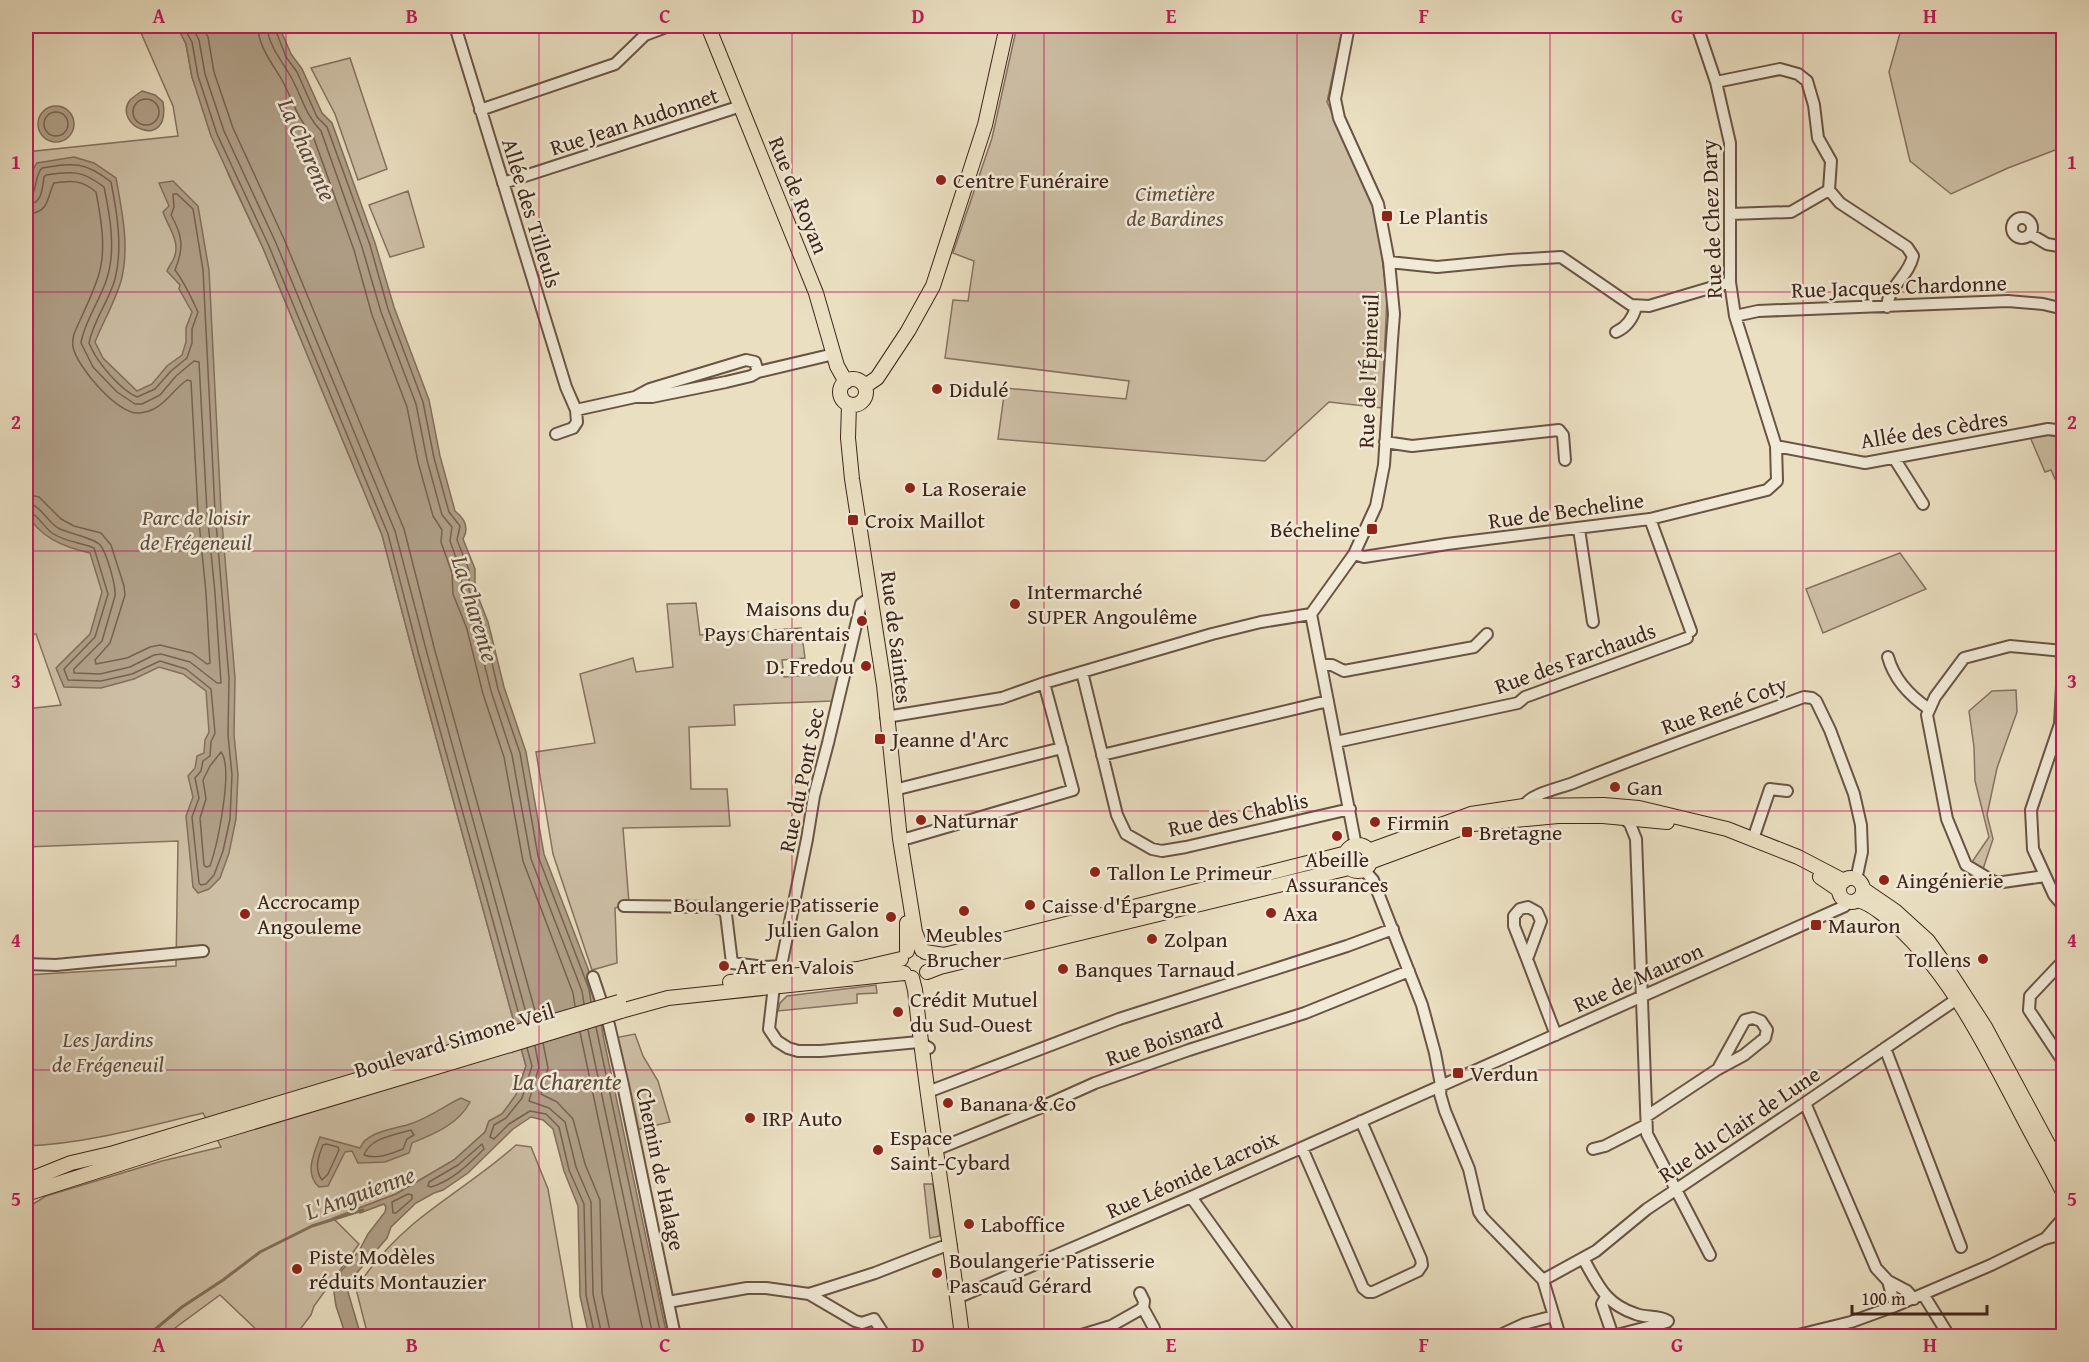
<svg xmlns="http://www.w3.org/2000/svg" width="2089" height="1362" viewBox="0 0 2089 1362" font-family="'Gentium Book Plus',serif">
<rect width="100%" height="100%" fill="#eadfc1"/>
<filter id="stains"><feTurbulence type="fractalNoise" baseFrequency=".00333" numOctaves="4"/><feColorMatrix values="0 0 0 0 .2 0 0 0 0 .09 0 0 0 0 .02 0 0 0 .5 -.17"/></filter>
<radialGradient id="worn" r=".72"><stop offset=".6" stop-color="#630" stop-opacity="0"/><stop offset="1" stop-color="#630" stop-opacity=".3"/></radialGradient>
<!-- green -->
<path fill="#cdbfa5" stroke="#867260" stroke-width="1.5" d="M138 26H177L186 44 192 77 229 176 263 248 382 535 414 657 526 1066 516 1095 502 1114 489 1121 485 1132 454 1160 396 1194 333 1218 359 1244 314 1306 311 1315 295 1336H263L220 1295 164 1336H26V1213L33 1204 46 1196 162 1161 221 1147 203 1113C144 1127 86 1144 26 1146V975L176 966 178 841 26 847V709L61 705 36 634 26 635V152L178 136 173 106Z
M1017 26H1343L1327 102 1372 202 1380 242 1387 296 1382 408 1329 402 1265 461 998 439 1005 388 1126 399 1129 381 945 358 953 300 968 301 974 261 953 253 992 138Z
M1902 26H2063V147L2008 168 1951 194 1910 161 1889 72Z
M350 58 387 169 358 180 335 114 311 68Z
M408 191 424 247 390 257 369 205Z
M2048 435 2063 438V497L2051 470 2045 472 2030 437Z
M1900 553 1926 589 1823 633 1806 589Z
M696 603 700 635 801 628 805 658 782 660 784 677 839 673 833 701 734 705 735 725 689 727 691 789H727L730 826 623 828 629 903 615 908 617 963 592 970 553 854 536 752 595 743 580 674 633 658 636 672 673 667 667 604Z
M2016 690 2017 712 1997 768 1987 815 1993 839 1983 869 1972 862 1989 837 1975 781 1974 747 1969 711 1992 691Z
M876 985 877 993 857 994V1003L778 1011 780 1003 787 996Z
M635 1034 643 1056 658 1081 670 1122 635 1130 614 1038Z
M516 1145 531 1147 548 1189 574 1336H368L356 1289C371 1265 390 1244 412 1225 445 1197 483 1175 516 1145Z
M924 1184H933L940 1236 930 1238Z"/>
<!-- water -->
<path fill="#b0a088" stroke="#826f5c" stroke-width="1.5" d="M177 26H279L291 54 302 69 322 113 332 123 375 243 394 307 429 400 440 456 455 511C464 518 470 527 463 539L475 569V589L488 622 504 687 526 752 544 854 595 987 604 1040 667 1336H589L580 1296 578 1206 564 1171 553 1129 543 1120 531 1117 513 1129 468 1173 443 1190 434 1193 416 1203 391 1227 387 1238 355 1275 348 1292 361 1336H346L336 1306 333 1286 342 1270 359 1251 368 1234 385 1212 386 1207 384 1204 360 1213 359 1208 396 1194 454 1160 485 1132 489 1121 502 1114 516 1095 526 1066 414 657 382 535 263 248 211 136 192 77 186 44Z
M142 91 155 95 163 102C171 153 111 125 130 100 133 97 138 94 142 91Z
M38 124a18 18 0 1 1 36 0a18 18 0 1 1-36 0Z
M74 157 94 163 116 178C122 211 130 248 121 281 115 302 103 322 95 342L103 358 137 391 152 384 167 366 182 355 186 342V328L192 312 179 289 180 285 167 271C169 266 172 263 174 258 181 242 168 227 163 212L169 206 159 183 173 181 198 206 209 270 221 511 235 678 234 735 238 775 236 819 229 853 220 878 209 889 198 893 193 887 186 816 193 797 188 776 195 768 197 756 204 753 205 740 209 732 206 691 183 674 159 667 134 679 101 688 64 687 56 668 90 634 102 592 90 553C63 547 39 537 26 512V290L29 187 31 172 37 163Z
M461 1098 470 1102C459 1124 434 1134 412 1143L409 1153 385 1162 358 1163 352 1151 345 1152 328 1186 319 1187C304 1174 314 1153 320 1137L360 1148C367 1131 395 1129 410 1124 429 1118 444 1106 461 1098Z"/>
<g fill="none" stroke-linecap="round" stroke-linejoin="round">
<!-- shore -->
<path stroke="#776251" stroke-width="1.5" d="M183 26 192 42 198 76 217 134 269 246 388 534 419 655 521 1022
M192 26 199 40 205 74 224 131 276 243 395 531 427 653 528 1020
M202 26 208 37 214 72 233 128 284 239 404 529 435 651 537 1018
M258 26C258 47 273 64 283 82 293 101 298 120 313 136L354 250 372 315 407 407 418 462 433 516 442 530 441 542 452 573 453 594 467 629 483 694 504 757 523 861 573 993 575 1006
M267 26C268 45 282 61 291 77 302 97 305 114 321 131L362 247 381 312 416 404 427 460 442 515 452 527 450 541 461 572 462 592 475 626 491 691 512 755 531 859 582 991 584 1004
M274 26 286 57 297 72 317 117 327 127 370 245 388 309 423 402 434 458 449 512 460 526 457 540 469 570V590L483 624 498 689 520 753 538 856 589 989 591 1002
M133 112a13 13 0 1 1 26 0a13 13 0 1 1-26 0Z
M44 124a12 12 0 1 1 24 0a12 12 0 1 1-24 0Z
M26 198C39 195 33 177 42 168 74 163 84 161 111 182 117 212 123 248 115 279 109 301 93 321 89 343 96 361 119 389 137 397L155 389 171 371 187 358 192 343V329L198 312C191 297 185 283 175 270 184 248 183 236 171 215L174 207 173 194H177L193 209 203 270 215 511 229 678 228 735 232 775 230 819 223 851 214 875 206 884 201 885 199 883 192 817 199 798 195 778 201 771 203 761 210 756 211 742 215 733 211 689 186 669 160 661 132 674 101 681 68 680 64 669 95 637 108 594 94 548C80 542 65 542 52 533 43 526 36 512 26 511
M26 205C42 204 42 191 44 177L46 175C72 171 82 170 104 187 110 215 116 250 107 278 101 299 84 322 81 343L93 367 117 392 135 404H142L160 395 176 376 194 361 199 362 207 512 215 593 221 683H217L190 662 161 654 154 655 130 667 100 674 74 673V669L102 641 115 596C116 585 107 555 101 546 96 538 69 534 58 528 46 520 40 504 26 503
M26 214C50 213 46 199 54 183 71 180 82 180 96 192 101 218 107 251 98 277 92 296 82 315 74 334 73 338 72 342 73 347 77 367 118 415 139 413 162 412 171 391 187 380L191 381 198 512 206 593 210 663 207 664 192 653 160 645 150 647 127 658 96 664 95 660 110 643 125 595 124 586 111 545 101 533 74 526 61 519 39 497 26 494
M221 752C234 768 217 846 210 866L206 867 204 865 200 818 206 799 203 780 210 766Z
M596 1027 661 1336
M588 1030 653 1336
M580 1032 644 1336
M543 1043 548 1068 541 1094 557 1102 573 1119 585 1164 600 1200 602 1293 611 1336
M535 1046 539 1067 529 1101 549 1108 565 1122 576 1167 591 1202 593 1294 602 1336
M527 1048 532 1066 522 1098 506 1118 494 1125 490 1137 494 1139 509 1124 530 1111 546 1114 559 1127 569 1170 584 1204 586 1295 595 1336
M411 1130 414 1135 407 1139 403 1149C390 1154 377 1160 364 1155 370 1138 394 1135 411 1130Z
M326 1144 338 1147 339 1150 328 1174 322 1180C314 1169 318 1157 323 1145Z
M482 1144 484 1149C469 1164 452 1181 431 1187L428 1186 429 1182 458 1165Z
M408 1194 412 1195V1199L396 1213H393L392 1202Z"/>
<!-- stream -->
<path stroke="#826f5c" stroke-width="3" d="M147 1336 182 1307 223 1280 260 1252 312 1226 363 1210"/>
<defs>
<path id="minor" d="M455 26 566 387 576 410
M1716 82 1780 69 1798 74 1807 81 1814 105 1818 138 1831 161 1829 190 1840 203 1907 247 1913 256C1909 276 1888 286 1887 307
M480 110 615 64 645 35 669 26
M503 183 741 106
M1730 214 1791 212 1829 190
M2012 228a10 10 0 1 1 20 0a10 10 0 1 1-20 0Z
M2030 234 2047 244 2064 247
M1389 262 1437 267 1510 260 1561 257 1631 305 1649 306 1730 282
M1735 316 1758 311 2008 301 2043 304 2064 309
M1616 332C1627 327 1633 318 1636 307
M637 396 650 389 746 360 755 362 758 372
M556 434 573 428 577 422 576 410 635 397H652L726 382 751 376 758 372 834 354
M1385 442 1412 446 1559 430 1563 435 1565 460
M1776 446 1865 463 2048 429 2064 431
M1894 458 1923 504
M1650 519 1691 631
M1579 529 1593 622
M1354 554 1364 557 1447 544 1650 519 1767 490 1777 481 1776 446 1735 316 1730 282V143L1716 82 1697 26
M1311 614 1356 846
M2064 647 2060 724 2031 810 2033 849 2054 895 2064 907
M1888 657C1894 679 1910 696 1929 709
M1321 665H1332L1344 671 1474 647 1487 634
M1082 672 1117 815 1126 834 1152 849 1162 851 1186 847 1350 809
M886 717 1002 698 1044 683 1212 634 1261 622 1311 614 1354 554 1376 506 1384 465 1392 340 1394 314 1389 262 1378 204 1339 118 1335 99 1349 26
M1336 742 1518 703 1525 697 1687 638
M1102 755 1328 701
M894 790 1062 748
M1524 806C1530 794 1560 788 1573 783 1649 752 1727 725 1804 697L1812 698 1816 701 1830 730 1854 794 1861 825 1862 852 1856 880
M1623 817 1630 824 1636 839 1647 1134 1710 1255
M900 839 909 838 1073 790 1044 683
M1753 839 1770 789 1787 791
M1364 870 1373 880 1422 1005 1435 1053 1441 1085 1440 1094 1445 1111 1469 1169 1479 1212 1483 1218 1543 1280 1560 1336
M2045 876 1996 883 1966 865 1947 819 1927 715 1935 697 1964 658 2010 646 2063 651
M624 906 715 907 723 910 726 914 732 963 765 967 781 966
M1527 959 1514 926V916L1520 909 1528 907 1537 912 1541 921 1527 959 1556 1035
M2064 960 2030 996 2029 1010 2064 1063
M26 964 56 965 203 951
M786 975 781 966 807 839 814 796 828 743 861 604 871 597
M593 977 609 1025 623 1085 675 1336
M774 986 769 1029 777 1041 788 1048 798 1051H821L919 1042 929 1048
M1885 1048 1961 1247
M933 1090 1119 1019 1347 946 1393 929
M1805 1103 1876 1268 1888 1281 1907 1291 1914 1299
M1647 1116 1718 1069 1744 1055 1765 1038 1767 1030 1761 1021 1753 1018 1745 1020 1718 1069
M1302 1148 1363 1288 1368 1292H1373L1418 1271 1422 1265 1421 1259 1361 1121
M1593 1149 1605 1146 1646 1125
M935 1150 1037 1109 1095 1083 1189 1050 1305 1013 1409 971
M1191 1197 1291 1336
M2045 1239 2064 1217
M1583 1258C1598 1285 1605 1304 1636 1314 1646 1318 1658 1315 1668 1321
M1543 1280 1596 1251 1647 1209 1805 1103 1957 999
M1888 1281 1895 1306
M1140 1293 1144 1301 1143 1308 1154 1328
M809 1294 855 1321 862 1323 874 1319 885 1336
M1923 1294 1949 1336
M956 1296 964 1295 1191 1197 1845 906 1846 901
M1606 1297 1602 1304 1613 1336 1667 1322
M668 1302 747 1288H766L809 1294 875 1273 942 1247 951 1246
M1078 1336 1111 1326 1143 1308
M1498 1336 1524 1324 1554 1316
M1794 1336 1851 1322 1895 1306 1991 1265 2044 1239 2064 1234"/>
<path id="major" d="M708 26 816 293 837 366 846 382
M840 392a13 13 0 1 1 26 0a13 13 0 1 1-26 0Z
M865 386 877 378 908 331 933 286 985 125 1007 26
M849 404 848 438 852 479 884 685 900 839 915 932 922 950
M1345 858a13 13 0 1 1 26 0a13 13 0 1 1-26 0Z
M1368 851 1471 814 1524 806 1604 805 1639 808 1727 829 1798 857 1844 881
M1370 862 1473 824 1558 816H1603L1667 822
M1820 877 1839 890
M1839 890a12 12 0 1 1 24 0a12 12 0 1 1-24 0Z
M1863 889 1895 911 1928 941 1941 959 1985 1027 2056 1159
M1857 900C1868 902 1876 909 1884 915 1948 966 1988 1051 2025 1121 2038 1146 2052 1170 2064 1194
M907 951V923
M925 952 944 955 1347 853
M927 972 940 967 1349 868
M912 978 915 990C927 1106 948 1221 962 1336
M730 982 858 969 901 959
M621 1011 668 998 904 973
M26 1181 71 1163 114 1153 510 1034
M26 1194 210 1135 510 1045"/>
</defs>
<!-- minor casing -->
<use href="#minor" stroke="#695444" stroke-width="14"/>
<!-- major casing -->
<use href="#major" stroke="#3e251a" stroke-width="16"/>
<!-- minor -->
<use href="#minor" stroke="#f1ead7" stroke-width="10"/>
<!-- major -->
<use href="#major" stroke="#eadfc1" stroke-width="14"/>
<defs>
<path id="major-bridge" d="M510 1034 619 1002
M510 1045 621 1011"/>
</defs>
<!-- major-bridge casing -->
<use href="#major-bridge" stroke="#3e251a" stroke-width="16" stroke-linecap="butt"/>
<!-- major-bridge -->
<use href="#major-bridge" stroke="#eadfc1" stroke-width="14"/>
</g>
<!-- grid -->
<path fill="none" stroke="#c2185b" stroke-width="1.5" stroke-opacity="0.55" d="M286 26V1336M539 26V1336M792 26V1336M1044 26V1336M1297 26V1336M1550 26V1336M1803 26V1336M26 292H2064M26 551H2064M26 811H2064M26 1070H2064"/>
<!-- markers -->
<g fill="#8f2418" stroke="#f1ead7" stroke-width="2">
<circle cx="941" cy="180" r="6"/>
<rect x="1381" y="210" width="12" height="12" rx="3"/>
<circle cx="937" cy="389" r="6"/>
<circle cx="910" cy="488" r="6"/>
<rect x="847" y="514" width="12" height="12" rx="3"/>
<rect x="1366" y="523" width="12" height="12" rx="3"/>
<circle cx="1015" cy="604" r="6"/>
<circle cx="862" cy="621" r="6"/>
<circle cx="866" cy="666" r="6"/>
<rect x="874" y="733" width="12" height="12" rx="3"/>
<circle cx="1615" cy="787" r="6"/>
<circle cx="921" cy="820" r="6"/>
<circle cx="1375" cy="822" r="6"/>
<rect x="1461" y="826" width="12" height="12" rx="3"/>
<circle cx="1337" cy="836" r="6"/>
<circle cx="1095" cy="872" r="6"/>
<circle cx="1884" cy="880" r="6"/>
<circle cx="1030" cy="905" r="6"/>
<circle cx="964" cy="911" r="6"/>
<circle cx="1271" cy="913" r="6"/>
<circle cx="245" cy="914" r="6"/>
<circle cx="891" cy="917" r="6"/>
<rect x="1810" y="919" width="12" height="12" rx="3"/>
<circle cx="1152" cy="939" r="6"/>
<circle cx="1983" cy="959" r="6"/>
<circle cx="724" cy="966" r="6"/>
<circle cx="1063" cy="969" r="6"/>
<circle cx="898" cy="1012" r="6"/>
<rect x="1452" y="1067" width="12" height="12" rx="3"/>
<circle cx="948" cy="1103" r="6"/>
<circle cx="750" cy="1118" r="6"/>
<circle cx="878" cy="1150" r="6"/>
<circle cx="969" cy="1224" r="6"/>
<circle cx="297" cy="1269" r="6"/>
<circle cx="937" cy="1273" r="6"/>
</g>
<g text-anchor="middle" stroke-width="5" stroke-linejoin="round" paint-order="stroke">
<!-- street labels -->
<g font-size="22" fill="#3e251a" stroke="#f1ead7">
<text transform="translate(634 121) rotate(-18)" y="8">Rue Jean Audonnet</text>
<text transform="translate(799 195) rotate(68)" y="8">Rue de Royan</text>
<text transform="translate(532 213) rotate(73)" y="8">Allée des Tilleuls</text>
<text transform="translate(1711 219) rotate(-92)" y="8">Rue de Chez Dary</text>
<text transform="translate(1899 286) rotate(-2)" y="8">Rue Jacques Chardonne</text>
<text transform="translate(1368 371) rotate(-88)" y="8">Rue de l'Épineuil</text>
<text transform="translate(1934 429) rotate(-9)" y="8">Allée des Cèdres</text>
<text transform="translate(1566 510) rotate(-8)" y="8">Rue de Becheline</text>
<text transform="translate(897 637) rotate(83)" y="8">Rue de Saintes</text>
<text transform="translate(1575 658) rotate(-20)" y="8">Rue des Farchauds</text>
<text transform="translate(1724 705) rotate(-20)" y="8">Rue René Coty</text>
<text transform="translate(801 780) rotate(-78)" y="8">Rue du Pont Sec</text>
<text transform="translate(1238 814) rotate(-12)" y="8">Rue des Chablis</text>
<text transform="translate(1638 977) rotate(-24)" y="8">Rue de Mauron</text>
<text transform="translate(1164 1039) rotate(-19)" y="8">Rue Boisnard</text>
<text transform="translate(454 1040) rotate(-17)" y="8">Boulevard Simone Veil</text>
<text transform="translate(1739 1124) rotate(-34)" y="8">Rue du Clair de Lune</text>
<text transform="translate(661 1169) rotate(78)" y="8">Chemin de Halage</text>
<text transform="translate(1192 1174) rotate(-24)" y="8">Rue Léonide Lacroix</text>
</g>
<!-- poi labels -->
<g font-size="22" fill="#3e251a" stroke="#f1ead7" text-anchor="start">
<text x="953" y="188">Centre Funéraire</text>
<text x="1399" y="224">Le Plantis</text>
<text x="949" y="397">Didulé</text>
<text x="922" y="496">La Roseraie</text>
<text x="865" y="528">Croix Maillot</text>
<text x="1360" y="537" text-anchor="end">Bécheline</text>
<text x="1027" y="599">Intermarché<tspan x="1027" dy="25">SUPER Angoulême</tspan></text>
<text x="850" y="616" text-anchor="end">Maisons du<tspan x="850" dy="25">Pays Charentais</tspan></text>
<text x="854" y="674" text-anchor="end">D. Fredou</text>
<text x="892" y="747">Jeanne d'Arc</text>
<text x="1627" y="795">Gan</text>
<text x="933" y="828">Naturnar</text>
<text x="1387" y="830">Firmin</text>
<text x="1479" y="840">Bretagne</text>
<text x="1337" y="867" text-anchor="middle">Abeille<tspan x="1337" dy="25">Assurances</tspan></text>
<text x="1107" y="880">Tallon Le Primeur</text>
<text x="1896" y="888">Aingénierie</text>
<text x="257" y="909">Accrocamp<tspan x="257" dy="25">Angouleme</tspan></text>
<text x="879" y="912" text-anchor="end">Boulangerie Patisserie<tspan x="879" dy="25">Julien Galon</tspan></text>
<text x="1042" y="913">Caisse d'Épargne</text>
<text x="1283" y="921">Axa</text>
<text x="1828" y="933">Mauron</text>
<text x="964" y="942" text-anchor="middle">Meubles<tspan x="964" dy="25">Brucher</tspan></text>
<text x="1164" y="947">Zolpan</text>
<text x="1971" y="967" text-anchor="end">Tollens</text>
<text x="736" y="974">Art en Valois</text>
<text x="1075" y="977">Banques Tarnaud</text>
<text x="910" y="1007">Crédit Mutuel<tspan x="910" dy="25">du Sud-Ouest</tspan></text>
<text x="1470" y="1081">Verdun</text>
<text x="960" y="1111">Banana &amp; Co</text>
<text x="762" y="1126">IRP Auto</text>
<text x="890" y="1145">Espace<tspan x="890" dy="25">Saint-Cybard</tspan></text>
<text x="981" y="1232">Laboffice</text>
<text x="309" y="1264">Piste Modèles<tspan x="309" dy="25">réduits Montauzier</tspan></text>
<text x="949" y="1268">Boulangerie Patisserie<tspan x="949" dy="25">Pascaud Gérard</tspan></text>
</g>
<!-- park labels -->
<g font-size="22" font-style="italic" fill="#624c3d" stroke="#f1ead7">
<text x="1175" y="201">Cimetière<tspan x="1175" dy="25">de Bardines</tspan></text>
<text x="196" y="525">Parc de loisir<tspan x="196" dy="25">de Frégeneuil</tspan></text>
<text x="108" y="1047">Les Jardins<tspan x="108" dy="25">de Frégeneuil</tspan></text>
</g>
<!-- water labels -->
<g font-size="24" font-style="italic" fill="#604a3b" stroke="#f1ead7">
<text transform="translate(307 150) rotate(66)" y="8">La Charente</text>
<text transform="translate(475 609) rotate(73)" y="8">La Charente</text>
<text x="567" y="1090">La Charente</text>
<text transform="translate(360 1193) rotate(-20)" y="8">L'Anguienne</text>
</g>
</g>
<!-- margin -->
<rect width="2089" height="1362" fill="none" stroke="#eadfc1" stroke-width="66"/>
<!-- scale -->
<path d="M1852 1305v9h135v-9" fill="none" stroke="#3e251a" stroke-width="3"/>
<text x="1861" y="1305" font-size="18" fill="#3e251a" stroke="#f1ead7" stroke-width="4.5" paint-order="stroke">100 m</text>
<rect x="33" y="33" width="2023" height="1296" fill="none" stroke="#c2185b" stroke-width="2"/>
<g font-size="20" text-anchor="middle" font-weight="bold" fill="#c2185b">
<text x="159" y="23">A</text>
<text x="412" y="23">B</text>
<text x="665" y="23">C</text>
<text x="918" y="23">D</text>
<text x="1171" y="23">E</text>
<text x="1424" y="23">F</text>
<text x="1677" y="23">G</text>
<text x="1930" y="23">H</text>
<text x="16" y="169">1</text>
<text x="2072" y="169">1</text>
<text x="16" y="429">2</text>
<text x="2072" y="429">2</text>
<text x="16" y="688">3</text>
<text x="2072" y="688">3</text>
<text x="16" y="947">4</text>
<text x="2072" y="947">4</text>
<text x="16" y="1206">5</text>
<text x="2072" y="1206">5</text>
<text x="159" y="1352">A</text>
<text x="412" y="1352">B</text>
<text x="665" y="1352">C</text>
<text x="918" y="1352">D</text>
<text x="1171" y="1352">E</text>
<text x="1424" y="1352">F</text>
<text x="1677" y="1352">G</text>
<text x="1930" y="1352">H</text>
</g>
<rect width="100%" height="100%" filter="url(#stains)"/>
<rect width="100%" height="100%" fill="url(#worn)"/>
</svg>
